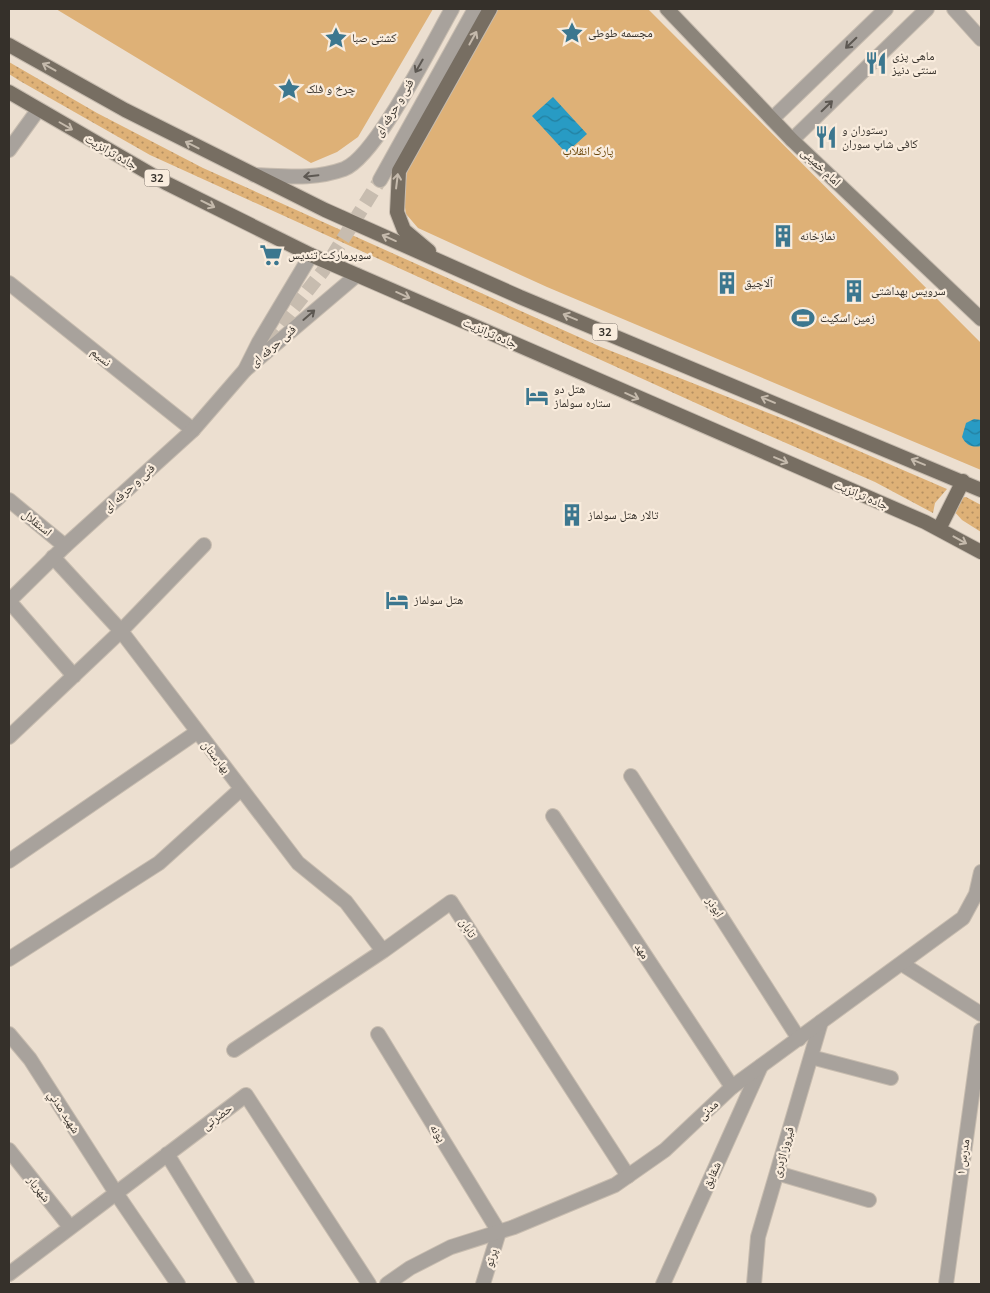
<svg xmlns="http://www.w3.org/2000/svg" width="990" height="1293" viewBox="0 0 990 1293" font-family="Mulish,'Noto Naskh Arabic',sans-serif">
<defs>
<pattern id="grass-dots" width="8" height="8" patternUnits="userSpaceOnUse" patternTransform="scale(1.25)"><rect width="8" height="8" fill="#deb177"/><path d="M2 2h.1M6 6h.1" fill="none" stroke="#b59062" stroke-width="1.8" stroke-linecap="round"/></pattern>
<pattern id="water-waves" width="16" height="10" patternUnits="userSpaceOnUse" patternTransform="scale(1.25)"><rect width="16" height="10" fill="#289bc4"/><path d="M0 5q4-4 8 0t8 0" fill="none" stroke="#237f9f"/></pattern>
</defs>
<rect width="100%" height="100%" fill="#ecdfd0"/>
<!-- grass -->
<path fill="url(#grass-dots)" d="M9 62 97 113 203 168 601 347 794 423 947 489 935 503 933 513 875 482 731 419 150 155 20 81 9 74Z
M966 497 981 505V532L962 520 952 509 958 498Z"/>
<!-- green -->
<path fill="#deb177" d="M56 9H433L358 137 337 152 311 163Z
M494 9H648L981 343V470L547 287 418 228 406 214 404 201 407 170Z"/>
<!-- water -->
<path fill="url(#water-waves)" d="M553 97 587 134 566 153 532 116Z
M974 419 981 420V446C972 448 966 445 962 437L966 423Z"/>
<g fill="none" stroke-linecap="round" stroke-linejoin="round">
<!-- tertiary-tunnel -->
<path stroke="#c7bcaf" stroke-width="14" stroke-dasharray="14 7" stroke-linecap="butt" d="M255 357 323 271 380 180"/>
<defs>
<path id="minor" d="M9 150 38 110
M9 283 193 430
M245 370 357 275
M9 500 65 546
M53 557 121 631 298 863 346 902 383 951
M9 601 74 676
M9 737 121 631 204 545
M631 776 799 1039
M553 816 732 1087
M9 861 197 732
M9 959 159 863 241 789
M902 964 981 1014
M9 1034 30 1059 116 1193 178 1284
M378 1034 499 1232 483 1284
M234 1050 383 951 451 902 628 1176
M811 1057 891 1078
M9 1150 70 1227
M167 1154 247 1284
M777 1173 869 1200
M9 1274 246 1095 369 1284
M663 1284 761 1066
M754 1284 758 1237 821 1022
M946 1284 981 1030"/>
<path id="tertiary" d="M954 9 981 39
M772 119 886 9
M792 140 927 9
M254 175C285 176 314 180 344 169 376 157 433 42 452 9
M380 180 475 9
M9 601 65 546 193 430 245 370 259 342 311 255
M387 1284 410 1268 451 1247 514 1227 615 1185 665 1150 732 1087 963 918 976 894 981 872"/>
<path id="secondary" d="M667 9 792 140 981 319"/>
<path id="primary" d="M9 45 125 110 325 210 520 297 981 490
M9 92 166 183 311 255 925 522 981 552
M429 251 404 230 397 212 399 171 490 9
M939 529 963 481"/>
</defs>
<!-- minor casing -->
<use href="#minor" stroke="#c7bcaf" stroke-width="16"/>
<!-- tertiary casing -->
<use href="#tertiary" stroke="#c7bcaf" stroke-width="16"/>
<!-- secondary casing -->
<use href="#secondary" stroke="#c7bcaf" stroke-width="16"/>
<!-- primary casing -->
<use href="#primary" stroke="#c7bcaf" stroke-width="16"/>
<!-- minor -->
<use href="#minor" stroke="#a8a29c" stroke-width="14"/>
<!-- tertiary -->
<use href="#tertiary" stroke="#a8a29c" stroke-width="14"/>
<!-- secondary -->
<use href="#secondary" stroke="#8b847a" stroke-width="14"/>
<!-- primary -->
<use href="#primary" stroke="#776e62" stroke-width="14"/>
</g>
<!-- one-way arrows -->
<defs><path id="oneway-shaft" d="M-6 0H5M1.5-3L5.5 0L1.5 3" fill="none" stroke-width="1.6" stroke-linecap="round" stroke-linejoin="round" transform="scale(1.25)"/></defs>
<g stroke="#c5baac">
<use href="#oneway-shaft" transform="translate(473 38) rotate(-61)"/>
<use href="#oneway-shaft" transform="translate(49 67) rotate(-151)"/>
<use href="#oneway-shaft" transform="translate(66 126) rotate(30)"/>
<use href="#oneway-shaft" transform="translate(192 145) rotate(-153)"/>
<use href="#oneway-shaft" transform="translate(397 181) rotate(-83)"/>
<use href="#oneway-shaft" transform="translate(208 204) rotate(26)"/>
<use href="#oneway-shaft" transform="translate(389 238) rotate(-156)"/>
<use href="#oneway-shaft" transform="translate(403 295) rotate(24)"/>
<use href="#oneway-shaft" transform="translate(570 317) rotate(-157)"/>
<use href="#oneway-shaft" transform="translate(632 396) rotate(24)"/>
<use href="#oneway-shaft" transform="translate(768 400) rotate(-157)"/>
<use href="#oneway-shaft" transform="translate(781 460) rotate(23)"/>
<use href="#oneway-shaft" transform="translate(918 462) rotate(-157)"/>
<use href="#oneway-shaft" transform="translate(960 540) rotate(29)"/>
</g>
<g stroke="#5d5852">
<use href="#oneway-shaft" transform="translate(851 43) rotate(136)"/>
<use href="#oneway-shaft" transform="translate(419 66) rotate(120)"/>
<use href="#oneway-shaft" transform="translate(827 106) rotate(-44)"/>
<use href="#oneway-shaft" transform="translate(311 176) rotate(174)"/>
<use href="#oneway-shaft" transform="translate(309 315) rotate(-41)"/>
</g>
<!-- icons -->
<defs>
<symbol id="sight-bare" viewBox="-9 -9 18 18"><path d="M0-6L1.8-2.2L6-1.7L2.9 1.2L3.7 5.4L0 3.3L-3.7 5.4L-2.9 1.2L-6-1.7L-1.8-2.2Z" fill="#3c778f" stroke="#f9ecdd" stroke-width="2.5" paint-order="stroke"/></symbol>
<symbol id="restaurant-bare" viewBox="-9 -9 18 18"><path d="M-5-6h1v4h1v-4h1v4h1v-4h1v5L-1.5 .5V6h-2V.5L-5-1ZM5-6V6H3V1.5H1.5Q1.5-4 5-6Z" fill="#3c778f" stroke="#f9ecdd" stroke-width="2.5" paint-order="stroke"/></symbol>
<symbol id="building-bare" viewBox="-9 -9 18 18"><path d="M-4-6H4V6H1V3H-1V6H-4ZM-2.5-4.3h1.7v1.8h-1.7ZM.8-4.3h1.7v1.8H.8ZM-2.5-1h1.7V.8h-1.7ZM.8-1h1.7V.8H.8Z" fill="#3c778f" stroke="#f9ecdd" stroke-width="2.5" paint-order="stroke"/></symbol>
<symbol id="supermarket-bare" viewBox="-9 -9 18 18"><path d="M-6-5.5h2.5l.6 2H6L4.5 2H-2.5L-4.4-4H-6ZM-1.5 3.2a1.3 1.3 0 1 0 .1 0ZM3 3.2a1.3 1.3 0 1 0 .1 0Z" fill="#3c778f" stroke="#f9ecdd" stroke-width="2.5" paint-order="stroke"/></symbol>
<symbol id="stadium-bare" viewBox="-9 -9 18 18"><path d="M0-5a6.5 5 0 1 0 0 10a6.5 5 0 1 0 0-10ZM-3.5-1.8h7v3.6h-7Z" fill="#3c778f" stroke="#f9ecdd" stroke-width="2.5" paint-order="stroke"/></symbol>
<symbol id="hotel-bare" viewBox="-9 -9 18 18"><path d="M-6-4.5h1.5V1H6V5H4.5V3h-9V5H-6ZM-4 0a1.8 1.8 0 1 1 3.6 0ZM.5 0V-2.5h3Q6-2.5 6 0Z" fill="#3c778f" stroke="#f9ecdd" stroke-width="2.5" paint-order="stroke"/></symbol>
</defs>
<g fill-rule="evenodd">
<use href="#sight-bare" x="556" y="17" width="32" height="32"/>
<use href="#sight-bare" x="320" y="22" width="32" height="32"/>
<use href="#restaurant-bare" x="860" y="47" width="32" height="32"/>
<use href="#sight-bare" x="273" y="73" width="32" height="32"/>
<use href="#restaurant-bare" x="810" y="121" width="32" height="32"/>
<use href="#building-bare" x="767" y="220" width="32" height="32"/>
<use href="#supermarket-bare" x="255" y="239" width="32" height="32"/>
<use href="#building-bare" x="711" y="267" width="32" height="32"/>
<use href="#building-bare" x="838" y="275" width="32" height="32"/>
<use href="#stadium-bare" x="787" y="302" width="32" height="32"/>
<use href="#hotel-bare" x="521" y="380" width="32" height="32"/>
<use href="#building-bare" x="556" y="499" width="32" height="32"/>
<use href="#hotel-bare" x="381" y="584" width="32" height="32"/>
</g>
<g text-anchor="middle" stroke-width="4.5" stroke-linejoin="round" paint-order="stroke">
<!-- shield labels -->
<g fill="#f9ecdd" stroke="#706860" stroke-width="1">
<rect x="144.5" y="169.5" width="25" height="17" rx="4"/>
<rect x="592.5" y="323.5" width="25" height="17" rx="4"/>
</g>
<g font-size="11" font-weight="bold" fill="#35302a">
<text x="157" y="182">32</text>
<text x="605" y="336">32</text>
</g>
<!-- poi labels -->
<g font-size="12" fill="#35302a" stroke="#f9ecdd" text-anchor="start">
<text x="588" y="37">مجسمه طوطی</text>
<text x="352" y="42">کشتی صبا</text>
<text x="892" y="60">ماهی پزی<tspan x="892" dy="14">سنتی دنیز</tspan></text>
<text x="306" y="93">چرخ و فلک</text>
<text x="842" y="134">رستوران و<tspan x="842" dy="14">کافی شاپ سوران</tspan></text>
<text x="800" y="240">نمازخانه</text>
<text x="288" y="259">سوپرمارکت تندیس</text>
<text x="744" y="287">آلاچیق</text>
<text x="871" y="295">سرویس بهداشتی</text>
<text x="820" y="322">زمین اسکیت</text>
<text x="554" y="393">هتل دو<tspan x="554" dy="14">ستاره سولماز</tspan></text>
<text x="588" y="519">تالار هتل سولماز</text>
<text x="414" y="604">هتل سولماز</text>
</g>
<!-- street labels -->
<g font-size="12" fill="#35302a" stroke="#f9ecdd">
<text transform="translate(394 108) rotate(-59)" y="4">فنی و حرفه ای</text>
<text transform="translate(111 152) rotate(30)" y="4">جاده ترانزیت</text>
<text transform="translate(821 167) rotate(43)" y="4">امام خمینی</text>
<text transform="translate(490 333) rotate(24)" y="4">جاده ترانزیت</text>
<text transform="translate(273 346) rotate(-41)" y="4">فنی حرفه ای</text>
<text transform="translate(101 357) rotate(39)" y="4">نسيم</text>
<text transform="translate(129 488) rotate(-42)" y="4">فنی و حرفه ای</text>
<text transform="translate(861 495) rotate(23)" y="4">جاده ترانزیت</text>
<text transform="translate(37 523) rotate(39)" y="4">استقلال</text>
<text transform="translate(216 757) rotate(52)" y="4">بهارستان</text>
<text transform="translate(715 907) rotate(57)" y="4">ابوذر</text>
<text transform="translate(468 928) rotate(57)" y="4">تابان</text>
<text transform="translate(642 951) rotate(57)" y="4">مهد</text>
<text transform="translate(708 1110) rotate(-43)" y="4">مدنی</text>
<text transform="translate(64 1112) rotate(57)" y="4">شهيد مدني</text>
<text transform="translate(217 1117) rotate(-37)" y="4">حضرتی</text>
<text transform="translate(438 1133) rotate(59)" y="4">پونه</text>
<text transform="translate(783 1152) rotate(-74)" y="4">فیروز اژدری</text>
<text transform="translate(963 1157) rotate(-82)" y="4">مدرس ۱</text>
<text transform="translate(712 1175) rotate(-66)" y="4">شقایق</text>
<text transform="translate(39 1189) rotate(52)" y="4">شهریار</text>
<text transform="translate(491 1258) rotate(-74)" y="4">پرتو</text>
</g>
<!-- park labels -->
<g font-size="12" fill="#6c4709" stroke="#f9ecdd">
<text x="588" y="155">پارک انقلاب</text>
</g>
</g>
<!-- border -->
<rect width="990" height="1293" fill="none" stroke="#35302a" stroke-width="20"/>
</svg>
